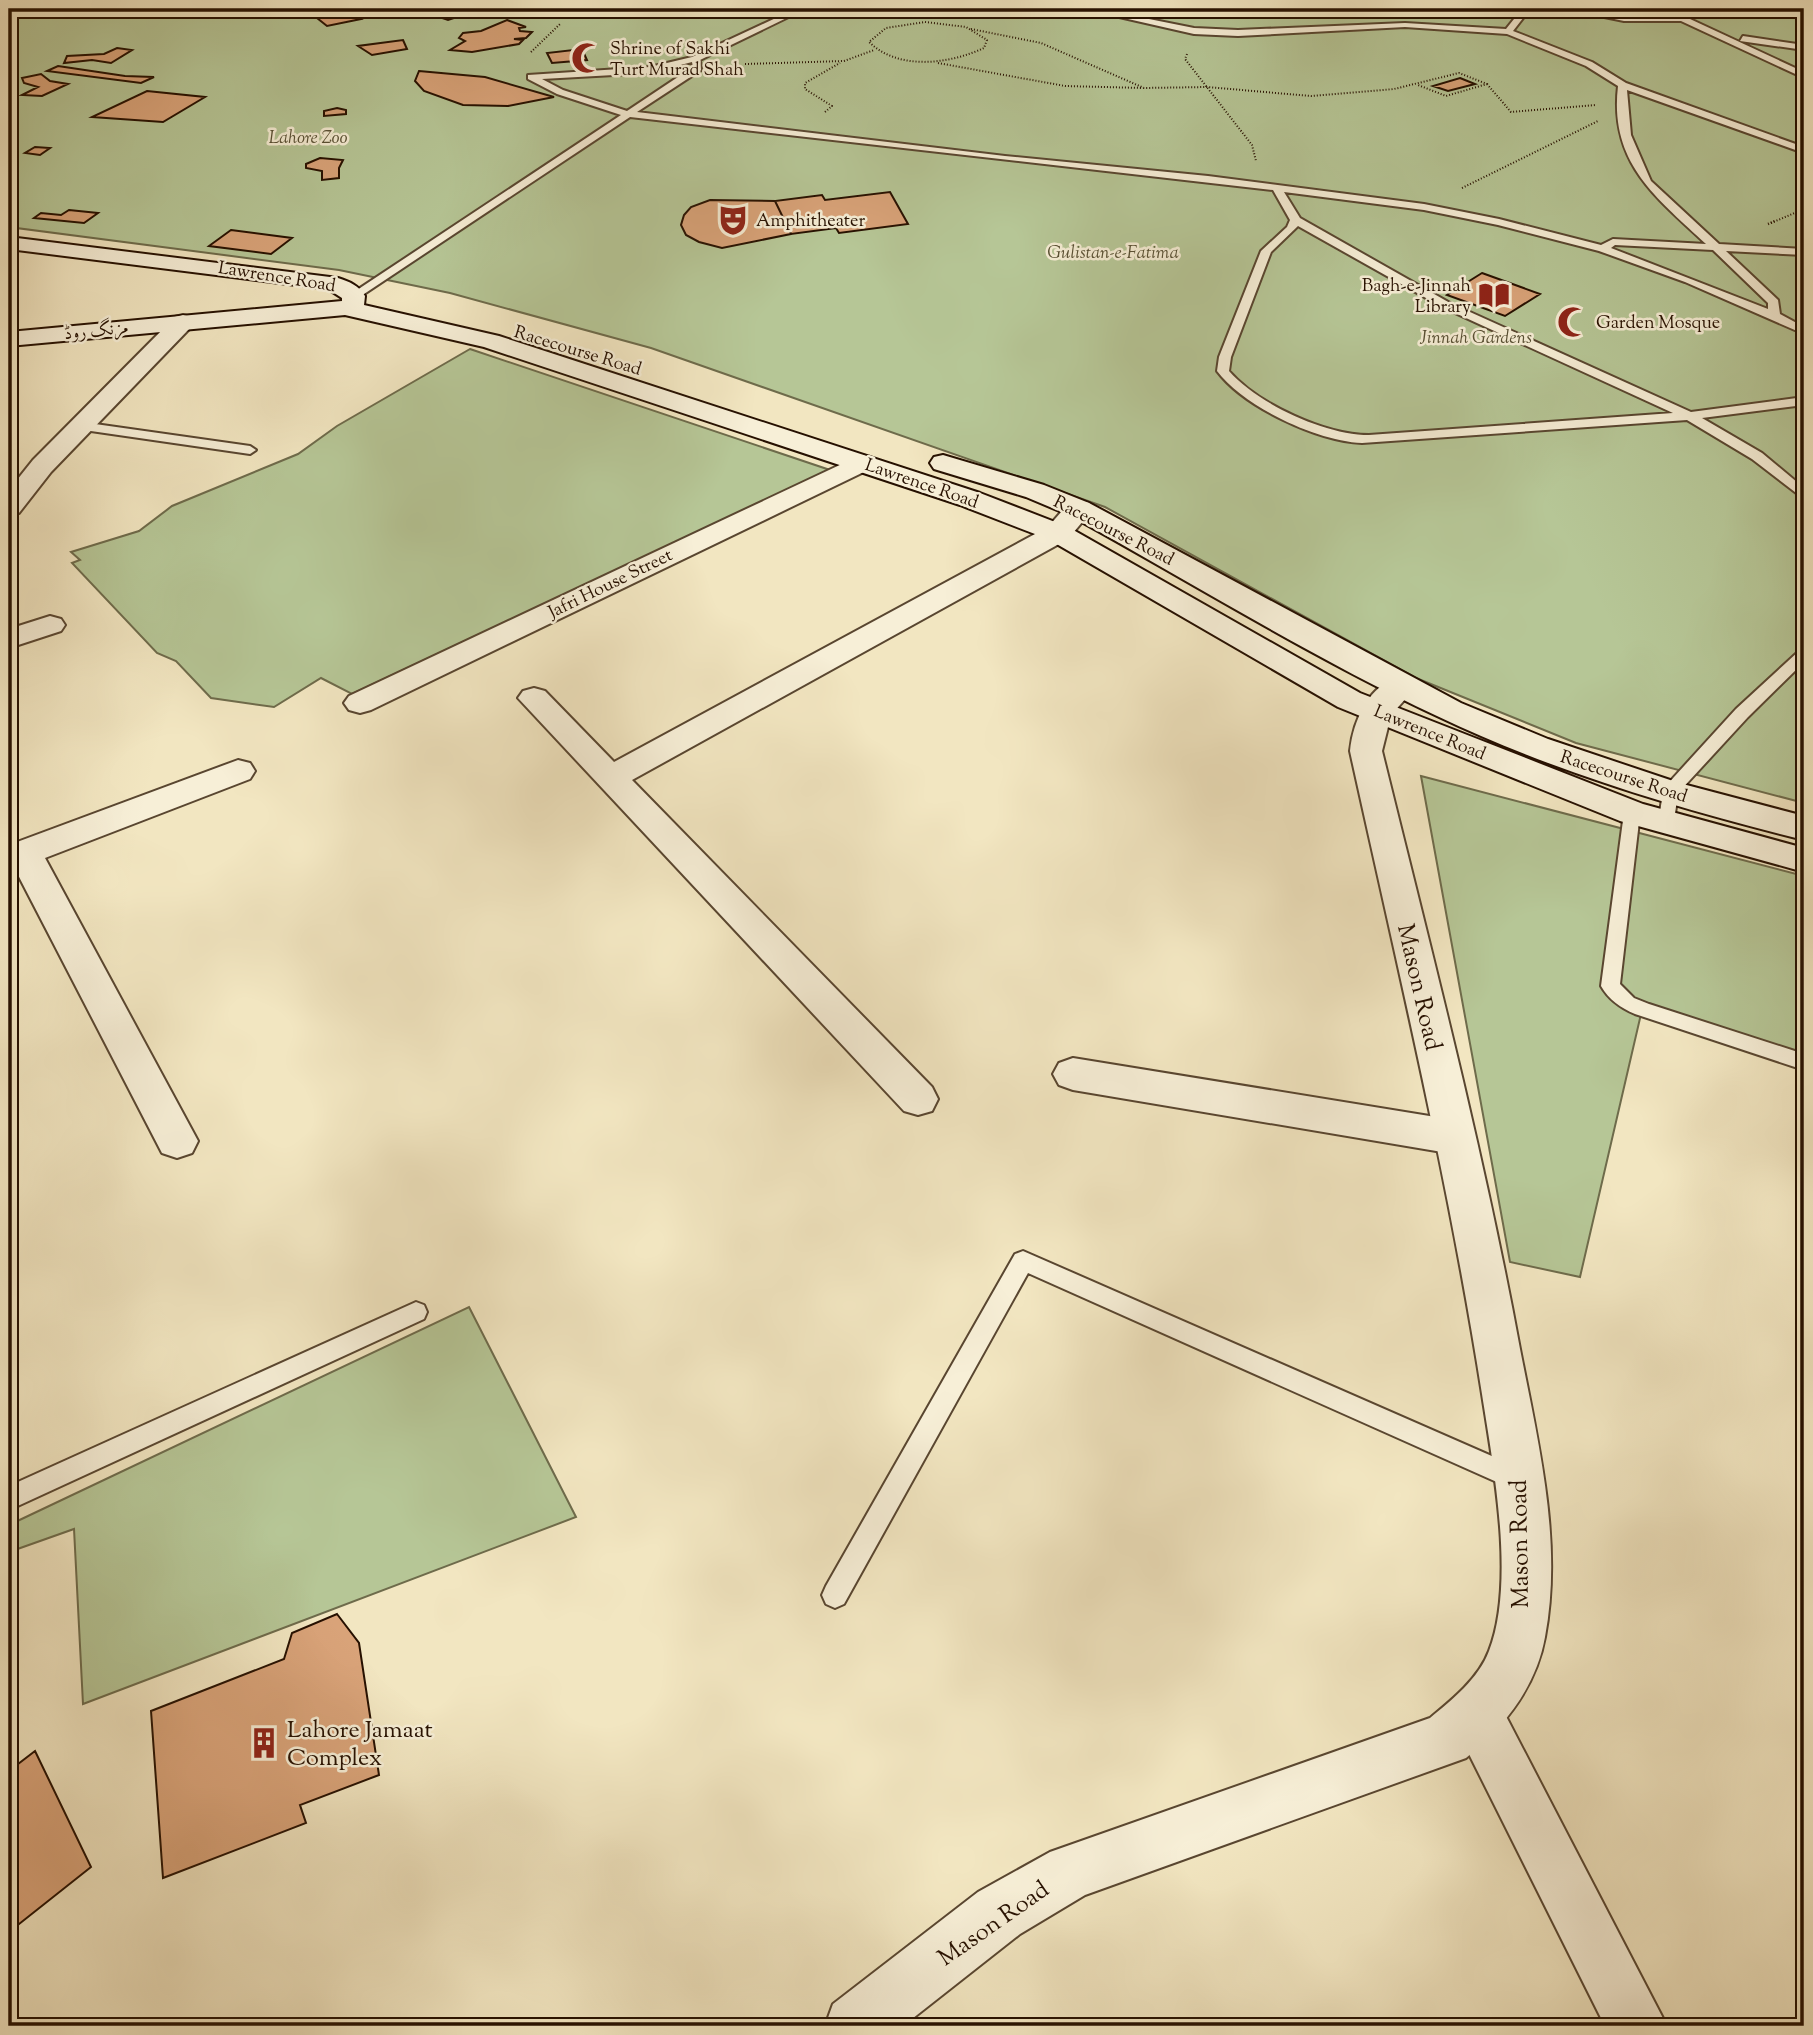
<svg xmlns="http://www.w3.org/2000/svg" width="1813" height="2035" viewBox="0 0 1813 2035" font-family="'Sorts Mill Goudy',Amiri,serif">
<rect width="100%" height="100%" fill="#f2e6c1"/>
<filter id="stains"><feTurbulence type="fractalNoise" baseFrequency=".00286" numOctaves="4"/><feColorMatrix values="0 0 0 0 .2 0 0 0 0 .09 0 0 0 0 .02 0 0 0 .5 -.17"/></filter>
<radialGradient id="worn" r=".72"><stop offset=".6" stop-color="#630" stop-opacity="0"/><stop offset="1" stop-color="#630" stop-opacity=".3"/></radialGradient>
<!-- green -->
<path fill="#b6c696" stroke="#6e6b4b" stroke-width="2" d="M9 9H1804V803L1576 743 1416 678 1105 507 651 348 450 293 339 270 9 227Z
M470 349 830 470 352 694 321 678 274 707 211 698 176 661 157 653 72 563 80 560 71 552 139 531 172 506 298 454 337 426Z
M1421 776 1804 876V1064L1641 1014 1580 1277 1510 1262Z
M469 1307 576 1517 83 1704 74 1529 9 1552V1525Z"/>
<!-- building -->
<path fill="#d9a379" stroke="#261000" stroke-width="2" d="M326 9H354L361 14 354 15 361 19 327 26 307 10Z
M443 11 460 16 448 20 433 15Z
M507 20 526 27 519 28 520 31 532 32 526 38 514 39 523 40 519 44 472 52 450 50 465 41 459 38 463 33 481 31Z
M403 40 407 49 372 55 358 46Z
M117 48 132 50 111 63 92 60 64 63 67 56 104 54Z
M582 49 587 60 552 63 547 53Z
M58 66 125 76 154 77 141 83 47 71Z
M419 71 485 77 554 97 508 106 463 105 424 91 415 81Z
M41 74 50 81 68 84 42 96 22 95 38 87 24 83 22 78Z
M1460 78 1475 84 1448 91 1433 86Z
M147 91 205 97 163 122 92 117Z
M337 108 346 110V114L324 116V111Z
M35 147 50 148 40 155 25 153Z
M320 158 343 160 339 168V178L322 180V171L306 168V164Z
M890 192 908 224 839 233 836 228 791 234 775 201 822 195 825 200Z
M710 200 775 201 791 234 722 248 699 242 686 235 681 225 684 215 691 207Z
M69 210 98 213 84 223 34 218 41 213 61 215Z
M231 230 292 238 271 254 209 246Z
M1482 273 1540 294 1505 316 1447 295Z
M337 1614 359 1643 379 1775 300 1805 306 1823 163 1878 151 1711 284 1659 292 1633Z
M35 1751 91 1867 9 1932V1771Z"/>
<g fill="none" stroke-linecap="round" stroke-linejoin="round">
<defs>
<path id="service" d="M604 9H627L580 16 576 14Z
M795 9H805L700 60 701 70 637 112 1005 156 1208 176 1424 204 1499 219 1601 245 1613 239 1706 244C1656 197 1609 163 1618 86L1586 66 1507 34 1405 27 1238 36 1194 34 1084 9H1099L1194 28 1238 30 1405 23 1506 29 1522 9H1530L1513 31 1592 62 1626 83 1804 147V153L1801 152 1627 90 1631 135 1651 181 1719 244 1804 249V255L1726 251 1778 300 1780 314 1804 327V334L1685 282 1599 251 1498 225 1424 210 1284 192 1300 218 1450 303 1691 412 1804 397V405L1702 418 1762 453 1804 488V499L1752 459 1687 420 1362 443C1317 441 1244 407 1217 371L1219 357 1261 251 1287 227 1290 220 1273 190 630 117 358 298 348 296 621 115 557 94 528 79V75L650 67 692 57ZM692 62 693 67 627 111 563 90 542 79 650 73ZM1298 226 1442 307 1673 413 1369 435C1325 435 1258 404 1229 371L1231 357 1271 252ZM1615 245 1713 250 1768 303V309L1611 248Z
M1565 9 1662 18 1720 9 1690 19 1804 72V78L1681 21H1624Z
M1743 36 1804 45V50L1740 41Z
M81 422 250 446 256 450 250 454 77 429 75 426Z
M1804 649V662L1748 717 1678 793 1673 827H1661L1658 823 1664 788 1736 709 1799 651Z
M1632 807 1640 813 1620 984 1634 998 1649 1004 1804 1054V1070L1635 1014C1621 1008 1609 1000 1601 986L1624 813Z
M1023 1251 1526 1471 1529 1479 1526 1487 1517 1491 1508 1487 1028 1273 844 1604 835 1608 826 1604 822 1595 826 1586 1015 1254Z
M416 1302 424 1305 427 1312 424 1319 9 1510V1486Z"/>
<path id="minor" d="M183 315 191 317 195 322 191 327 51 472 19 513 9 515V490L33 460 175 317Z
M861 455 870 457 874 463 870 469 371 710 360 713 349 710 344 703 349 696Z
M1079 501 1089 503 1093 509 1068 539 632 780 932 1087 938 1099 932 1111 918 1115 904 1111 518 698 523 691 534 688 545 691 614 762 1048 527 1069 503Z
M50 616 61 619 65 625 61 631 9 648V629Z
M238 760 250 763 255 771 250 779 45 858 198 1141 192 1153 177 1158 162 1153 15 869 9 870V845Z
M1073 1058 1454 1120 1469 1125 1475 1137 1469 1149 1454 1154 1073 1090 1059 1085 1053 1074 1059 1063Z
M1477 1689 1496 1697 1667 2026H1605L1450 1716 1458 1697Z"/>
<path id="tertiary" d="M1401 676 1412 679 1417 686 1391 715 1382 751C1431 950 1483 1148 1520 1349 1538 1442 1563 1542 1545 1637 1536 1687 1505 1726 1466 1758L1085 1895 1020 1934 903 2026H825L833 2004 978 1892 1050 1852 1430 1718C1452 1700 1479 1678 1489 1651 1516 1582 1493 1465 1482 1394 1448 1177 1397 964 1350 751 1353 721 1369 684 1401 676Z"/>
<path id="secondary" d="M9 237 338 278C350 282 358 285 365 296L364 305 499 336 980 493 1068 527 1360 693 1643 804 1804 848V872L1620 821 1338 707 1048 539 960 505 484 347 345 315 9 346V332L342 301V298L328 289 9 249Z
M943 455 1044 485 1089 503 1461 703 1548 739 1679 783 1804 816V840C1680 809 1554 772 1437 716 1311 657 1191 582 1069 515L1026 497 934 469 930 463 934 457Z"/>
</defs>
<!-- service casing -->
<use href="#service" stroke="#594630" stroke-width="4"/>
<!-- minor casing -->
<use href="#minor" stroke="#594630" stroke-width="4"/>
<!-- tertiary casing -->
<use href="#tertiary" stroke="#594630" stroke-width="4"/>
<!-- secondary casing -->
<use href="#secondary" stroke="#261000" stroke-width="4"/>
<!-- path-far1 -->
<path stroke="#261000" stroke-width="2" stroke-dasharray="1 2" stroke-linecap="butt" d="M925 22 966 27 987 40 984 48C949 64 899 71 869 42L886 28Z
M971 29 1041 43 1144 88 1207 87 1311 96 1394 89 1459 73 1487 84 1446 96 1418 85
M531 52 560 24
M1187 54 1185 59 1252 145 1256 161
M938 63 1065 86 1143 88
M745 64 844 61 874 50
M1487 84 1511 112 1596 105
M825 112 832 106 805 89V83L840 63
M1462 188 1598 121
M1771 223 1804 209"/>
<!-- path -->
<path stroke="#261000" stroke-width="2.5" stroke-dasharray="1 2" stroke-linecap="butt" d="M1768 224 1775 221"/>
<!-- service -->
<use href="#service" fill="#f7efd7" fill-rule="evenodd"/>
<!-- minor -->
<use href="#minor" fill="#f7efd7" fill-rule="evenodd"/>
<!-- tertiary -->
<use href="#tertiary" fill="#f7efd7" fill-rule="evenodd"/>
<!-- secondary -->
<use href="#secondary" fill="#f7efd7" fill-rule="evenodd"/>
</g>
<!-- icons -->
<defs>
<symbol id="mosque-bare" viewBox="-9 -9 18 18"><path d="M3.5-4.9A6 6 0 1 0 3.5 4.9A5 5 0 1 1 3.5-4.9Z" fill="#8f2418" stroke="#f7efd7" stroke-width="2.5" paint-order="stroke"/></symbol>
<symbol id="theatre-bare" viewBox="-9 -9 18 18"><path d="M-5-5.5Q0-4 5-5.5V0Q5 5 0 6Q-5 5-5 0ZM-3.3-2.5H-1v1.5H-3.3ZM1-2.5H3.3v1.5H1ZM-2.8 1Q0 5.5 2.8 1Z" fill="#8f2418" stroke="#f7efd7" stroke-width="2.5" paint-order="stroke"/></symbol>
<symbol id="library-bare" viewBox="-9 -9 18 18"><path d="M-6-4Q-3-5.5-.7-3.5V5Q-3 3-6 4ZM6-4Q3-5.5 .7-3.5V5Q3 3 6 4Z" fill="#8f2418" stroke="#f7efd7" stroke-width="2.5" paint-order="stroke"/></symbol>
<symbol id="building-bare" viewBox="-9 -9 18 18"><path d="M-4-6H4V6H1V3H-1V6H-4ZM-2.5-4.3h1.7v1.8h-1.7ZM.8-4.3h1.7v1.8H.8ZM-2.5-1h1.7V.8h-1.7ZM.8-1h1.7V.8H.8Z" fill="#8f2418" stroke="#f7efd7" stroke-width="2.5" paint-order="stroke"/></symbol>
</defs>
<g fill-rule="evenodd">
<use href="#mosque-bare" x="565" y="36" width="44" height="44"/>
<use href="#theatre-bare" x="711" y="198" width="44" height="44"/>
<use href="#library-bare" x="1472" y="273" width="44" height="44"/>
<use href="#mosque-bare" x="1551" y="300" width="44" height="44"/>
<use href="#building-bare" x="242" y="1721" width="44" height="44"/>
</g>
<g text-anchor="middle" stroke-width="5" stroke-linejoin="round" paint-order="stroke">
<!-- far-poi labels -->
<g font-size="18" fill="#261000" stroke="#f7efd7" text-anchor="start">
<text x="610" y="54">Shrine of Sakhi<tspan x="610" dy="21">Turt Murad Shah</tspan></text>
<text x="756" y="226">Amphitheater</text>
<text x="1471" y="291" text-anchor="end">Bagh-e-Jinnah<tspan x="1471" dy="21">Library</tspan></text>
<text x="1596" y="328">Garden Mosque</text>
</g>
<!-- far-park labels -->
<g font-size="18" font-style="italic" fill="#585034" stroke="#f7efd7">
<text x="308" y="143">Lahore Zoo</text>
<text x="1113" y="258">Gulistan-e-Fatima</text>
<text x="1476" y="343">Jinnah Gardens</text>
</g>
<!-- far-street labels -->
<g font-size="18" fill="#261000" stroke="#f7efd7">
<text transform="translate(277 276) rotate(9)" y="6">Lawrence Road</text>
<text transform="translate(96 330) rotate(-6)" y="6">مزنگ روڈ</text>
<text transform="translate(578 350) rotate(17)" y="6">Racecourse Road</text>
<text transform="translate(922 483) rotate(19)" y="6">Lawrence Road</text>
<text transform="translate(1114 530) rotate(27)" y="6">Racecourse Road</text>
<text transform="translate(610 583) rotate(-26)" y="6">Jafri House Street</text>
<text transform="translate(1430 732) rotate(22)" y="6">Lawrence Road</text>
<text transform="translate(1624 776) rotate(18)" y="6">Racecourse Road</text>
</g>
<!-- near-street labels -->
<g font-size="24" fill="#261000" stroke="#f7efd7">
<text transform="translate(1420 987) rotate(77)" y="8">Mason Road</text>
<text transform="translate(1519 1544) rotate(-91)" y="8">Mason Road</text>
<text transform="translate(993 1923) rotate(-35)" y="8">Mason Road</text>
</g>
<!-- near-poi labels -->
<g font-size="24" fill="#261000" stroke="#f7efd7" text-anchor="start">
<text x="287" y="1737">Lahore Jamaat<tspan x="287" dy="28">Complex</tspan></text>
</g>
</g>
<!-- margin -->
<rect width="1813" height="2035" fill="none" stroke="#f2e6c1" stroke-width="35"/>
<rect x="10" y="10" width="1792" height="2014" fill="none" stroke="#261000" stroke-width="3.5"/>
<rect x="18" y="18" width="1778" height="2000" fill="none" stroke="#261000" stroke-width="2"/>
<rect width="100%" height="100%" filter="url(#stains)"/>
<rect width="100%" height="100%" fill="url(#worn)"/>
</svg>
